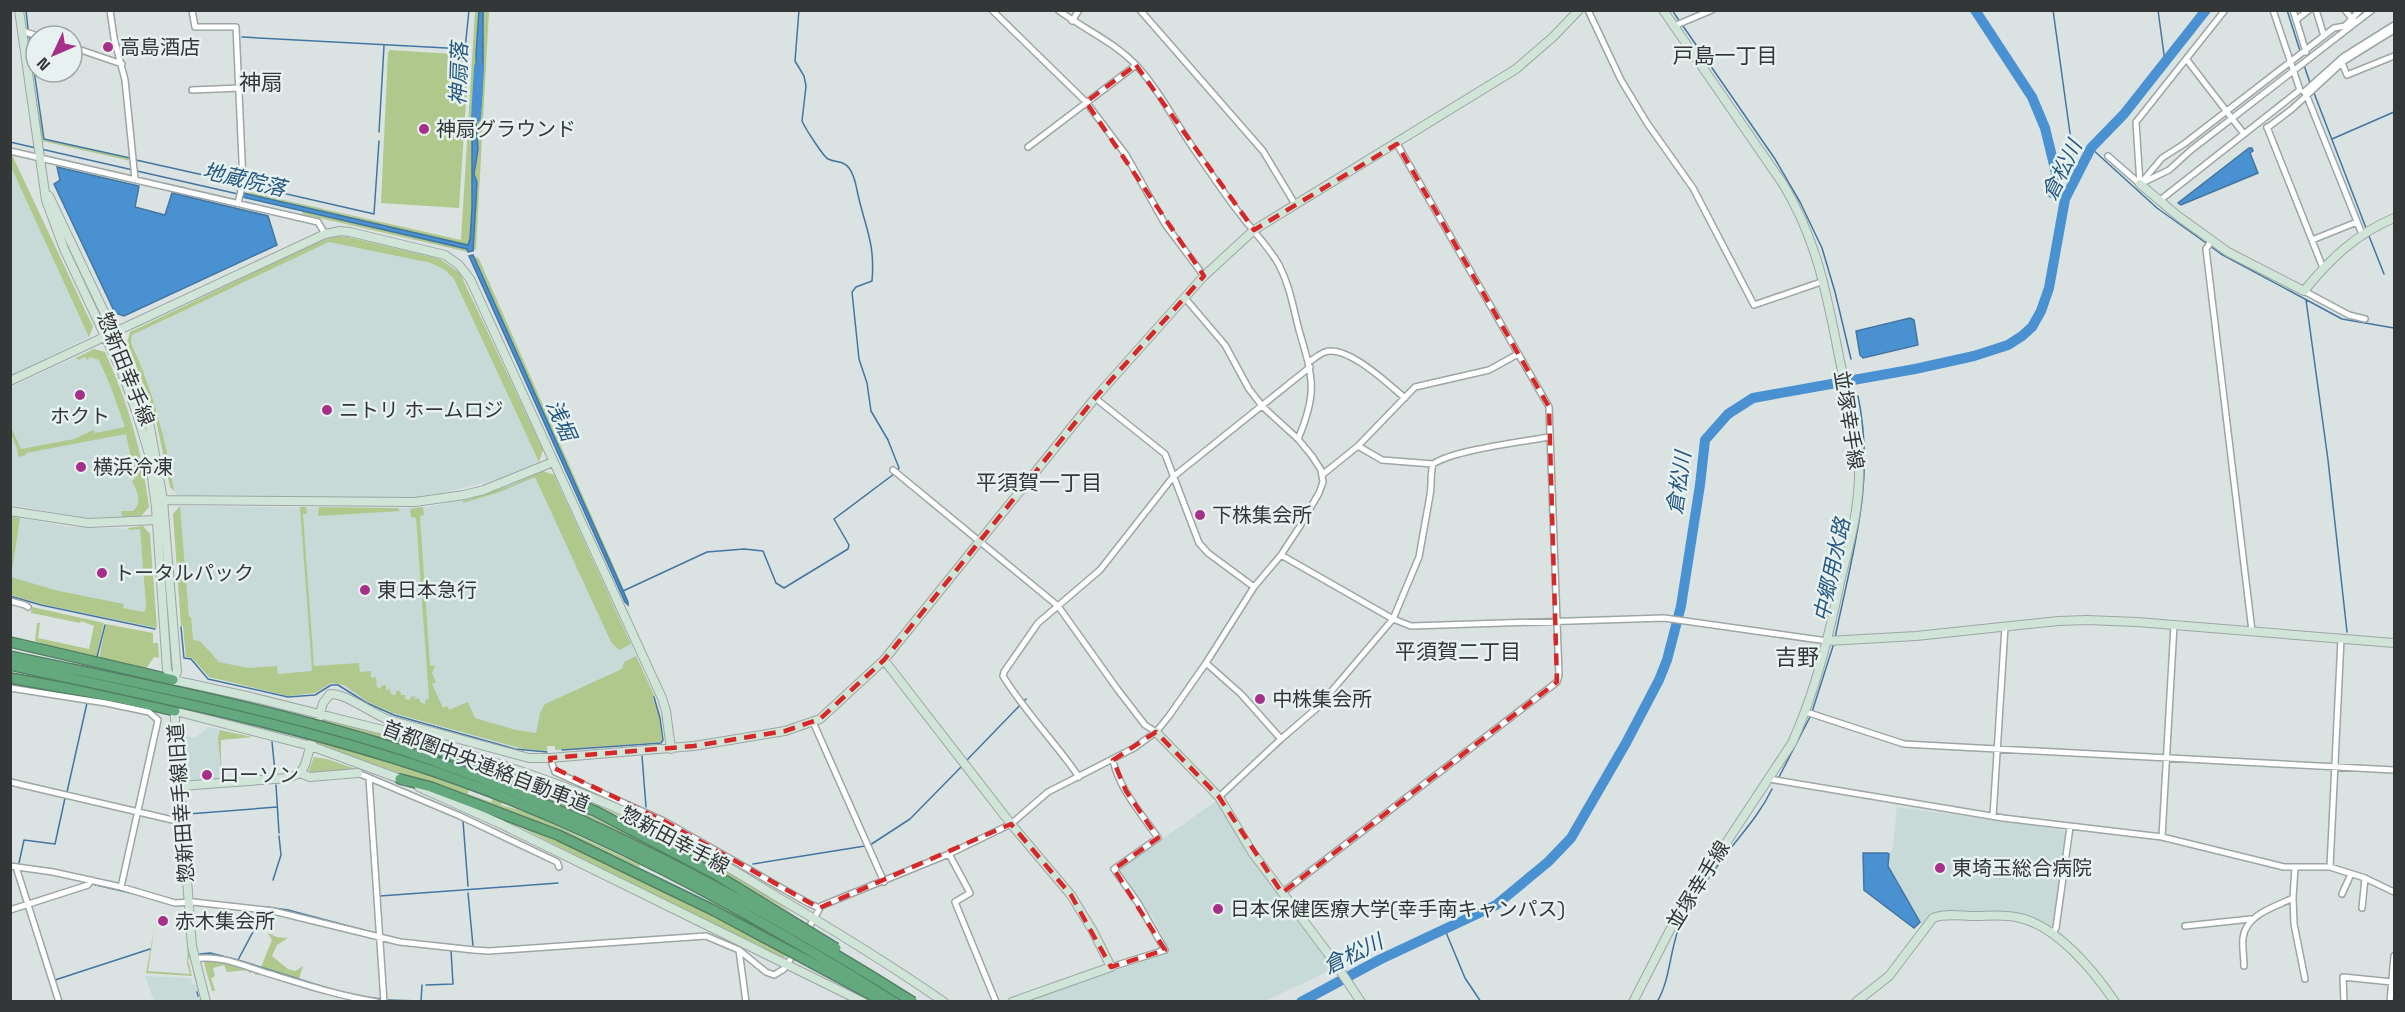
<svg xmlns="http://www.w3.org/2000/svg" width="2405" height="1012" viewBox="0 0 2405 1012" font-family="'Space Grotesk','Noto Sans JP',sans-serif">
<rect width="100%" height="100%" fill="#dae3e2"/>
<!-- built -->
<path fill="#c7dad7" d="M12 155 93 327 89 337 11 376Z
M329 242 431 263 445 270 454 279 539 462 492 481 430 496 391 498 178 495 174 491 160 421 151 392 131 342 132 335Z
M94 349 105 352 125 400 139 446 149 507 141 516 90 518 11 505V387Z
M543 471 554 475 642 668 546 728 547 751 516 748 393 713 368 702 339 684 331 683 315 693 288 696 209 677 192 658 186 657 183 626H181L173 514 180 506 387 508 428 507 481 496Z
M10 516 72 527 140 529 146 608 144 612 123 608 124 604 55 590 11 578Z
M208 727 223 730 224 740H220L223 779 185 783 182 735 195 738Z
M1216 801 1249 854 1335 968 1265 1001 1037 1002 1036 998 1170 952 1155 921 1119 870Z
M1897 807 2062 830 2065 834 2053 926 2049 927 2030 916 2001 912H1939L1932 915 1922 924 1888 866 1887 853 1892 852Z
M145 976 191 978 193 985 198 984 200 991 195 992 196 996 201 995 203 1001H154Z"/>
<!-- green -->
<path fill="#b1c88d" d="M475 11H479L476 55 477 101 473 114 472 135V208L470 239 468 245 243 193 249 192 461 240Z
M483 11H489L476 249 473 251 477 182 474 174 478 145 476 119 481 105 483 66Z
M390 50 469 55 459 208 381 203 388 52Z
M35 91 44 139 131 159V161L42 141Z
M12 155 93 327 89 337 11 167Z
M303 211 468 249V252L302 214Z
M337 236 348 237 440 259 460 273 543 450 539 462 454 279 445 270 431 263 329 242 132 335 131 343C153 390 166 439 174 491L170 487 154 411 127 343 130 332 320 241Z
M473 255 479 259 625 592 628 605Z
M94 349 105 352C128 403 142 452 149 507L141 516 122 517 121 511H133C143 502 137 491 132 481L135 479 126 434 26 453V455L18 457C19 447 10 438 11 427L21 449 74 439 93 430 95 433 125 427 110 385 99 360 90 357 87 360 85 357 78 360 76 358Z
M543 471 554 475 631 644 619 650 611 642 535 477 500 492 463 503V501L512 485Z
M180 506 189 617H191L193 640 200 641 219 662 248 668 277 666 278 674 312 671 300 507H306L307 514H303L314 666 359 663 360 672 371 671V678L376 677 377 687 381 689V686L386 685V690L390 689 391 694 396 695V691H400L401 695H405V699L410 700V697L415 696V699L419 698 420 702 425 704V700L429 699 416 518 411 517 410 509 423 507 424 515 420 516 430 665 435 666 432 673 436 682 432 684 443 708 447 706 449 710 468 702 475 718 516 730 536 733 540 713 545 704 622 669 624 662 636 656 655 697 653 698 659 714 662 740 660 742 555 750V746H547V751L524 749 393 713 368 702 344 685 331 683 315 693 288 696 209 677 192 658 186 657 183 626H181L173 514Z
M319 507 398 508 400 511 318 516Z
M11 516 20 518 11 577 55 590 124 604 123 608 144 612 146 607 140 529 129 530 128 528 143 526 150 534 157 628 41 604 11 595Z
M32 607 104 623 96 658 55 649 35 641 37 623H40L38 638 89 649 94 626 81 621 80 623 31 613Z
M106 624 153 633V643H158L159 658 154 657 146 669 99 658Z
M324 719 402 739 566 804 652 846 651 849 580 815 484 775 321 721Z
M220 730 253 737 221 740V770L218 738Z
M316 740 389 761 458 785 469 789 468 794 491 802 493 799 502 802 501 805 529 813 640 865 639 867C536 817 425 783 317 744Z
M314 757 327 759 359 770 311 773 309 770Z
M518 774C600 803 676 840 751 885 768 895 784 908 801 918L655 835V833L595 805 517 776Z
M508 821 560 840 602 863 633 878 658 886 789 954 785 957H782L655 896Z
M155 925 148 971 190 974 187 964 188 935 198 984H196L190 957 188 960 192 976 146 973Z
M268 933 277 937 288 938 277 945 272 956 288 969 295 971 303 966 299 979 261 967 272 940Z
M207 960 230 963 262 974 255 975 254 972 249 973 248 970 227 972 224 965 213 968 215 976 211 978 215 990H219L212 991 204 963Z"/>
<!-- water -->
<path fill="#4991d0" stroke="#4276a2" stroke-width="1.5" d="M479 11H483V66L481 105 476 119 478 149 474 174 477 182 473 251 468 252 467 249 242 197 243 193 468 245 470 239 472 208V135L473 114 477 101 476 55Z
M2249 148H2252L2253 151 2250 153 2258 173 2181 205 2178 203Z
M57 167 139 186 135 207 165 215 172 193 268 216 277 245 124 316 115 313 54 184 60 180Z
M473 255 628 602V605L625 602 469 256Z
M1910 318 1914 320 1918 345 1863 358 1860 355 1856 331Z
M1863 853H1887L1889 854 1888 866 1920 922 1914 928 1864 890Z"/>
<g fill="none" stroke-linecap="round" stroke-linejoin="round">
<!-- stream -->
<path stroke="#4276a2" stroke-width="1.5" d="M26 10 28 29
M1672 10 1680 22
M2053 10 2076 177
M2158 10 2165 62
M2287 10 2300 51
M1683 26 1775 159 1800 202 1822 248 1835 292 1851 359
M29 36 44 139 130 158
M242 37 465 49 469 10
M2304 65 2310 83
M2314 93 2366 228
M379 132 384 46
M2332 139 2394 112
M10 142 36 148
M2091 148 2157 208 2206 243
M41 149 133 170
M136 160 239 183
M137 171 238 194
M247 185 374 214 379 141
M2369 236 2384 274
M2210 246 2221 254 2342 319 2394 328
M2306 300 2328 460 2347 632
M623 591 707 552 744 549 763 551 776 583 784 588 848 549 849 545 834 519 894 474 899 468 888 440 871 411 867 383 859 359 852 292 856 287 872 281C875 245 867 232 859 199 856 188 856 177 849 168 843 160 836 163 828 159 823 156 805 128 802 121L806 86 804 76 795 61 799 10
M10 596 41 605 155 629
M181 627 184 658 191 659 208 679 288 697 315 695 331 685H338L367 703 394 715 515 749 547 752
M1835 638C1852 553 1876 483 1858 396
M97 657 105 625
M1812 712 1834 643
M272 742 275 772
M562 750 661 743 663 740 660 718 654 697
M642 756 646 807
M966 761 1026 699
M1779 777 1810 717
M276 785 279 833
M67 792 87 703
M188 814 277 807
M463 821 468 886
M870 845 910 819 961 767
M19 863 24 840 55 844 65 798
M753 864 865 846
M273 880 281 855 279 836
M92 884 135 894
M468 893 473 946
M380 896 558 883
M29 901 86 883
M10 907 24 903
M266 907 288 910 375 933 377 931
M1445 930 1465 978 1481 1002
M200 954 210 953 238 960 263 913
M238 960 337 991
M55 980 150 949
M426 985 453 984 451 950
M197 992 198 996
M353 995 381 999
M387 1000 421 1001 422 985
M1657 1002C1672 977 1669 945 1683 918 1693 901 1704 884 1716 868 1735 840 1757 820 1772 789"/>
<!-- river -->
<path stroke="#4991d0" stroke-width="10" d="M1975 10 2032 97 2045 128 2056 173 2052 193
M476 118 479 67
M1301 1002 1379 960 1496 905 1548 862 1571 838 1626 743 1659 680 1667 660 1681 606 1700 485 1705 440 1728 414 1753 398 1915 369 1974 356 2008 345 2022 336 2032 327 2041 311 2049 288 2065 199 2091 148 2124 114 2206 10"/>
<defs>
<path id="street" d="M110 10 114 38 125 80 135 179
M192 10 195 27H236L243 182 238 203
M992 10 1086 102 1126 155 1165 224 1204 276
M1058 10C1084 29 1114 42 1136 65 1161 92 1177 126 1198 155 1212 175 1225 195 1240 214 1253 231 1269 247 1279 265 1290 286 1293 307 1299 330 1313 378 1318 392 1298 439
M1140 10 1263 151 1295 204
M1588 10 1621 80 1647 123 1693 188 1754 305 1824 281
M2293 10 2306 52
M2316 10 2324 36
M2345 10 2353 20
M2296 20 2309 10
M1072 21 1079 10
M1674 26 1712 10
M22 31 38 36
M72 47 122 64
M2187 60 2244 134
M2342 63 2347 75 2394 56
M192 90 240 88
M2304 92 2343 57 2394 25
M2306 94 2362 234
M2267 127 2323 268
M2267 128 2292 109 2344 61 2394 30
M1028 147 1136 65
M10 151 318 222 325 234
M2108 156 2140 184
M2141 183 2162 158 2184 144 2334 28 2345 26 2360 10
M2140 184 2169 170 2191 150 2372 10
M2140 184 2136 122 2225 10
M2159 201 2300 90 2273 10
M2212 240 2206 249 2252 631
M2312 240 2357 222
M2304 291 2349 315 2365 319
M1309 362C1314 359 1319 354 1325 352 1347 344 1389 385 1405 398
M1095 398 1165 454 1199 543 1208 553 1254 587
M1358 446 1382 460 1433 464C1454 450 1521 442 1549 437
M893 470 1058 606 1118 690 1145 725 1156 732
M1322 475 1358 446 1415 387 1489 370 1518 354
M1281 555 1393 619 1411 626 1664 618 1827 641
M10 601 25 605 28 607
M1206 663 1241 694 1281 739 1318 707 1393 619 1419 557 1430 495C1432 484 1430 475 1433 464
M10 688 106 703 149 712 158 720 121 887
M1806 712 1904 744 2394 770
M813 722 884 882
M550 758 555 772 664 821 808 903 819 908
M358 773 460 816 557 862 559 867
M1079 777C1055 742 1025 712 1003 676L1004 672 1038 623 1100 570 1173 477 1310 367
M369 778 384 1002
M1769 779 2003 818 2162 837 2284 867H2330L2365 878 2394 892
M10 782 177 821 182 820
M1219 797 1281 739
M1993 816 2005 627
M2162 837 2174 625
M949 854 970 893 955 902 996 1002
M10 866 53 872 121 887 175 903 193 902 273 911 400 942 474 950 489 951 706 936 739 950 766 972 774 975 784 969 795 952
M16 867 59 1002
M2330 867 2341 639
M1282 893 1557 682 1559 675 1549 407 1397 144
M2342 894 2351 874
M2293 898 2294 924 2305 979
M2362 908 2365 878
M10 910 88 885 91 880
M2185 926 2251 919
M807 931 821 906 949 854 1011 824 1048 792 1134 748 1156 732 1169 716 1206 663 1254 587 1281 555 1300 526 1319 493 1323 482 1321 470 1312 456 1298 439 1263 407 1249 389 1225 345 1185 298
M2052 934 2056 928 2070 827
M739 950 746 1002
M194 959C220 954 246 967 270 974 306 985 340 996 377 1002
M2244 966C2244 957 2242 947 2243 938 2246 914 2275 907 2293 898L2295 867
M1111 967 1165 950 1138 903 1114 869 1158 838C1141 813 1119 789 1113 760
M2344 1002 2343 977 2392 982
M2390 1002 2394 956"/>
<path id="secondary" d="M19 10 46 200 64 249 121 370 137 414 149 454 156 508 167 670 173 682
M2140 184 2178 216 2228 252 2304 291C2330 259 2356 234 2394 218
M49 196 127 360 150 427 163 500 177 672 173 680
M10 381 325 234 340 231 350 232 445 255 459 265 470 279 662 698 666 711 671 749
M163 500 415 502 464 495 484 490 553 462
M10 511 88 523 157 520
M1827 641 1916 636 2058 621 2087 620 2137 622 2394 643
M884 660 1011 824 1071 895 1093 931 1111 967 1012 1002
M173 680 251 697 399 734
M174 706 192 946 206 1002
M175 711 311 746 406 781
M1156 732 1219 797 1252 852 1333 960 1361 1002
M430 743C496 762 561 783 623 811 676 835 725 865 774 895 832 929 889 964 944 1002
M300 773 310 777 358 773
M180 786 288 778 300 773 305 765 323 703 330 694C346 693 372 714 389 720L529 758H550L694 746 785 731 820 719 884 660 1095 398 1204 276 1254 230 1516 69 1553 37 1579 10
M419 787 503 825 863 1002
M1633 1002 1674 922 1792 743C1816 690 1829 635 1841 578 1850 542 1860 505 1859 467 1857 427 1844 385 1837 346 1825 286 1815 237 1783 184L1663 10
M1856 1002 1889 976 1933 918C1944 913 1962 916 1974 916 1989 916 2006 914 2020 918 2057 926 2094 971 2115 1002"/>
<path id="highway" d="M10 642 173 680
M10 678 116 697 175 711
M393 733 595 811 715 874
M400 779 431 787 558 835 713 910"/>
</defs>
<!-- street casing -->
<use href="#street" stroke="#9da6a5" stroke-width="8"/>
<!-- secondary casing -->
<use href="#secondary" stroke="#9da6a5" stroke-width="10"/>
<!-- highway casing -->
<use href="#highway" stroke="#538065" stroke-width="12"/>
<!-- street -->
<use href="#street" stroke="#fff" stroke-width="5"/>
<!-- secondary -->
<use href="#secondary" stroke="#d0e5d8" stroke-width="8"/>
<!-- highway -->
<use href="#highway" stroke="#64a87e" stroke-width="9"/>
<defs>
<path id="highway-bridge" d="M10 656C136 683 263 707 386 745 573 804 747 898 913 1002
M10 665C146 695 283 722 415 765 584 820 744 908 894 1002
M715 874 836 948
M713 910 881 1000"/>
</defs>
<!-- highway-bridge casing -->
<use href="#highway-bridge" stroke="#538065" stroke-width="12" stroke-linecap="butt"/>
<!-- highway-bridge -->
<use href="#highway-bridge" stroke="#64a87e" stroke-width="9"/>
</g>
<!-- marked area -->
<path fill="none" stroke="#d62828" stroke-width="4.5" stroke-dasharray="12 8" stroke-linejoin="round" d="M1136 65 1254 230 1397 144 1549 407 1557 682 1282 893 1219 797 1156 732 1113 760 1126 791 1158 838 1114 869 1165 950 1111 967 1071 895 1011 824 819 908 664 821 552 767 550 758 694 746 785 731 820 719 884 660 1095 398 1204 276 1086 102Z"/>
<!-- markers -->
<g fill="#a63089" stroke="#e7f1ef" stroke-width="2">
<circle cx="108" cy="47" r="6"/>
<circle cx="424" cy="129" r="6"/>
<circle cx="80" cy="395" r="6"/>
<circle cx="327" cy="410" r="6"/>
<circle cx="81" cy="467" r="6"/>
<circle cx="1200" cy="515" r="6"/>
<circle cx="102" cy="573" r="6"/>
<circle cx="365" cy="590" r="6"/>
<circle cx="1260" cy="699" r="6"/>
<circle cx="207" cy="775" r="6"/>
<circle cx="1940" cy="868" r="6"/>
<circle cx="1218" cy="909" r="6"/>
<circle cx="163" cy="921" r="6"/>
</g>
<g text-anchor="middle" stroke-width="5" stroke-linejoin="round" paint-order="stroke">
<!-- poi labels -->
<g font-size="20" fill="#333737" stroke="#e7f1ef" text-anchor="start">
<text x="120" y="54">高島酒店</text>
<text x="436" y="136">神扇グラウンド</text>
<text x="339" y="417">ニトリ ホームロジ</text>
<text x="80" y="423" text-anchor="middle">ホクト</text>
<text x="93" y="474">横浜冷凍</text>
<text x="1212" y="522">下株集会所</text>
<text x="114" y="580">トータルパック</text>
<text x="377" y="597">東日本急行</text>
<text x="1272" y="706">中株集会所</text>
<text x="219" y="782">ローソン</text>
<text x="1952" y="875">東埼玉総合病院</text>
<text x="1230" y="916">日本保健医療大学(幸手南キャンパス)</text>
<text x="175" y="928">赤木集会所</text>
</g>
<!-- street labels -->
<g font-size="20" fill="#333737" stroke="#e7f1ef">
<text transform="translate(126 369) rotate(68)" y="7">惣新田幸手線</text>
<text transform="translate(1849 420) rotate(81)" y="7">並塚幸手線</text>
<text transform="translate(486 766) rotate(21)" y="7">首都圏中央連絡自動車道</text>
<text transform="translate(181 803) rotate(-94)" y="7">惣新田幸手線旧道</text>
<text transform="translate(675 840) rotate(28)" y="7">惣新田幸手線</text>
<text transform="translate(1698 885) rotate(-58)" y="7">並塚幸手線</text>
</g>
<!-- neighbourhood labels -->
<g font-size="21" fill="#333737" stroke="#e7f1ef">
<text x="1725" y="63">戸島一丁目</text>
<text x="1039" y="490">平須賀一丁目</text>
<text x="1458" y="659">平須賀二丁目</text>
</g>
<!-- water labels -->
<g font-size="21" font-style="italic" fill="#245782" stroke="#e7f1ef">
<text transform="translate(459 74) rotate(-88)" y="7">神扇落</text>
<text transform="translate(2062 170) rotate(-64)" y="7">倉松川</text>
<text transform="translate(244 180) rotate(13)" y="7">地蔵院落</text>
<text transform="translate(561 420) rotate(66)" y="7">浅堀</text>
<text transform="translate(1679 483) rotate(-82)" y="7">倉松川</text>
<text transform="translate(1832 570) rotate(-78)" y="7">中郷用水路</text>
<text transform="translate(1353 954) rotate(-26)" y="7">倉松川</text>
</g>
<!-- quarter labels -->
<g font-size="22" fill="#333737" stroke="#e7f1ef">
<text x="261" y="90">神扇</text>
<text x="1797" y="665">吉野</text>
</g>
</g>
<!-- border -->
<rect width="2405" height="1012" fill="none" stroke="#333737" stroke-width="24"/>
<!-- north arrow -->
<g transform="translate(54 54) rotate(226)"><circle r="28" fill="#e7f1ef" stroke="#9fa7a5" stroke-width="1.5"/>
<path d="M0-4.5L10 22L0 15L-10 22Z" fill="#a63089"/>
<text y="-9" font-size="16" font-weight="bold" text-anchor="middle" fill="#333737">N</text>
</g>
</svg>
